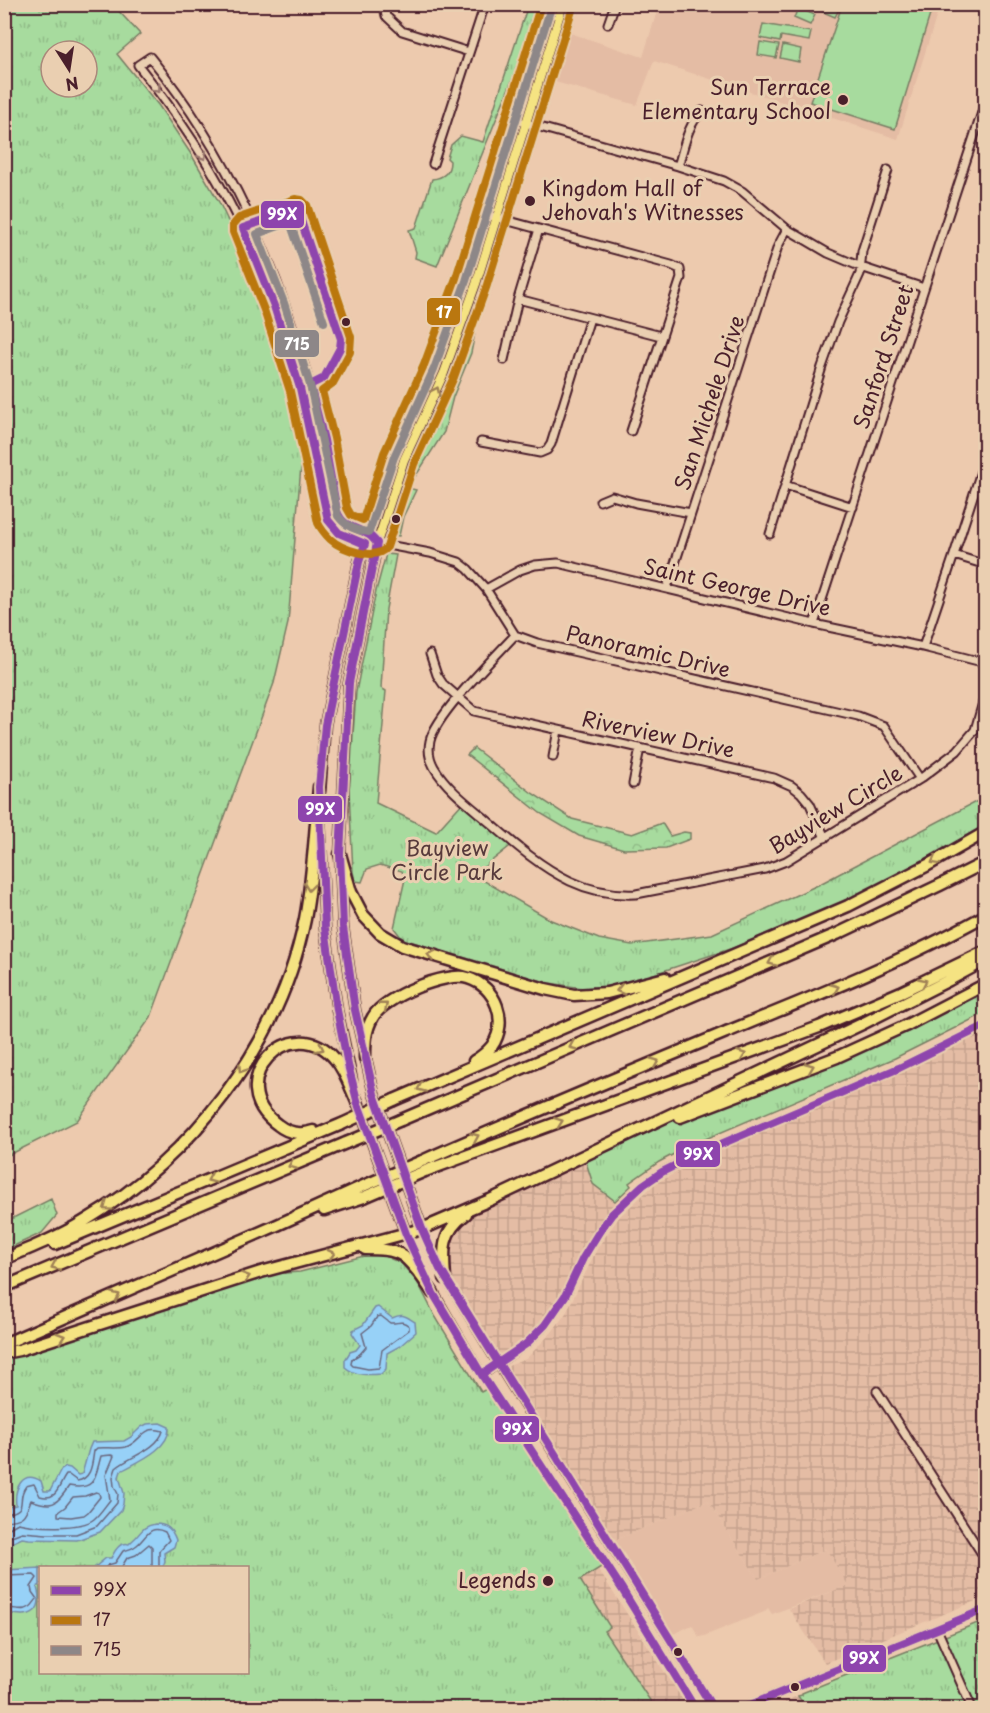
<svg xmlns="http://www.w3.org/2000/svg" width="990" height="1713" viewBox="0 0 990 1713" font-family="'Playpen Sans',sans-serif">
<defs>
<pattern id="industrial-grid" width="8" height="8" patternUnits="userSpaceOnUse" patternTransform="scale(1.5)"><rect width="8" height="8" fill="#e4bca4"/><path d="M0 4h8M4 0v8" fill="none" stroke="#c5a18d"/></pattern>
<pattern id="grass-tufts" width="24" height="20" patternUnits="userSpaceOnUse" patternTransform="scale(1.5)"><rect width="24" height="20" fill="#a7db9e"/><path d="M3 7l-1-3M5 7V3M7 7l1-3M15 17l-1-3M17 17v-4M19 17l1-3" fill="none" stroke="#91bc88"/></pattern>
<pattern id="forest-crowns" width="20" height="18" patternUnits="userSpaceOnUse" patternTransform="scale(1.5)"><rect width="20" height="18" fill="#a7db9e"/><path d="M2 6a3 3 0 1 1 6 0M12 15a3 3 0 1 1 6 0" fill="none" stroke="#91bc88"/></pattern>
</defs>
<rect width="100%" height="100%" fill="#edcaae"/>
<filter id="ink" filterUnits="userSpaceOnUse"><feTurbulence type="fractalNoise" baseFrequency=".0167" numOctaves="2"/><feDisplacementMap in="SourceGraphic" scale="12" xChannelSelector="R" yChannelSelector="G"/><feConvolveMatrix kernelMatrix="1 2 1 2 8 2 1 2 1" color-interpolation-filters="sRGB"/></filter>
<g filter="url(#ink)">
<!-- built -->
<path fill="#e4bca4" d="M659 5H940L898 139 654 61 637 105 548 80 564 31 643 57Z
M708 1501 758 1579 826 1549 849 1585 772 1614 768 1608 764 1612 704 1636 699 1637 692 1625 669 1636 608 1543Z"/>
<!-- industrial -->
<path fill="url(#industrial-grid)" d="M985 1028V1597L825 1663 789 1609 848 1585 826 1549 758 1579 708 1501 608 1543 501 1369 526 1359 552 1332 566 1313 598 1247 620 1216 655 1184 703 1158 891 1077Z
M584 1156 593 1184 621 1205 611 1214 545 1325 497 1364 445 1278 444 1256 456 1222 464 1215Z
M598 1569 688 1708H655L604 1631 610 1627 580 1580Z
M798 1696 806 1708H768Z"/>
<!-- grass -->
<path fill="url(#grass-tufts)" stroke="#787d64" stroke-width="1.5" fill-rule="evenodd" d="M5 4 113 5 140 34 117 54 159 106 191 154 219 202 241 248 263 301 280 354 303 442 288 623 274 683 151 1017 77 1121 5 1157ZM51 51H87V87H51Z
M824 4 841 5 835 17 821 11Z
M528 5H539L514 75 437 266 415 258 416 252 409 230 416 228 432 179C443 178 450 173 450 161L447 158 451 145 461 136 483 142Z
M798 8 815 15 810 25 794 18Z
M480 294 478 318 471 353 453 397 444 432 408 488 416 490 403 517 399 536 390 535 403 484 441 403 467 338Z
M386 554 396 555 386 609 381 688 386 691 376 803 436 832 464 801 514 843 474 875 551 920 599 939 632 945 712 934 818 885 985 797V826L955 846 840 903 733 948 620 985 583 988 549 983 406 940 401 937 394 928 405 879 402 871 380 865 367 869 362 882 355 881 353 872 349 791 356 692 376 591Z
M985 984V1013L895 1058 689 1146 659 1162 629 1183 631 1186 615 1201 593 1184 584 1156 745 1091 786 1077Z
M51 1199 57 1215 42 1233 5 1250V1222Z
M382 1254 391 1257V1259L401 1263 418 1283 435 1316 481 1392 490 1387 606 1564 580 1580 610 1627 604 1631 655 1708H5L4 1360 271 1274 300 1272 368 1255ZM40 1568H248V1672H40Z
M985 1620V1708H806L798 1696 802 1695V1693C863 1668 924 1645 985 1620Z"/>
<!-- forest -->
<path fill="url(#forest-crowns)" stroke="#787d64" stroke-width="1.5" d="M474 748 532 793 572 819 632 834 662 823 670 836 684 832 690 833V839L666 848 624 849 579 836 540 813 467 755Z"/>
<!-- garden -->
<path fill="#a7db9e" stroke="#787d64" stroke-width="1.5" d="M930 4 933 5 895 129 810 102 842 5Z
M763 24 811 32 809 41 781 36 780 42 760 38Z
M760 42 779 45 776 58 758 55Z
M783 45 801 49 799 62 780 58Z"/>
<!-- water -->
<path fill="#97d1f7" stroke="#788aa5" stroke-width="1.5" d="M378 1307 392 1318C403 1313 405 1316 415 1322L416 1332 400 1346 387 1353 386 1369 381 1374C369 1375 355 1376 345 1367V1360L350 1352 356 1350 360 1345 352 1333 353 1330 363 1325 375 1308Z
M160 1423 169 1427C170 1449 137 1462 121 1471L119 1477 124 1493 123 1504 121 1510 100 1532 77 1540 29 1539 22 1538 5 1546V1508L16 1505C14 1489 22 1469 41 1481L44 1491H50L61 1470 66 1467 70 1468 78 1475 82 1474 89 1449 92 1442 124 1441 131 1437 141 1427 147 1424Z
M155 1524C167 1524 172 1529 176 1540L174 1547 164 1553 165 1561 163 1567H95L106 1558H111C114 1553 117 1545 123 1544 131 1542 126 1547 132 1541 142 1533 140 1527 155 1524Z
M40 1568V1585L37 1587C44 1611 32 1619 9 1613L5 1619V1570Z"/>
<g fill="none" stroke-linecap="round" stroke-linejoin="round">
<!-- shore -->
<path stroke="#69667d" stroke-width="1.5" d="M381 1316 390 1323C398 1324 401 1319 409 1326V1330L382 1350 379 1368 368 1369 353 1366 351 1364 352 1359 360 1354 366 1347 362 1333 371 1326 377 1317Z
M96 1492 99 1493 100 1497 88 1512 84 1515 71 1517 58 1516V1512L65 1507 73 1497 85 1496Z
M4 1514C31 1511 15 1500 26 1486L34 1484 40 1496C58 1501 58 1486 66 1475H69L77 1481C92 1479 92 1463 94 1451L97 1448C106 1447 117 1449 126 1447 141 1442 143 1424 163 1431 158 1449 129 1457 116 1468L113 1477 114 1486 118 1494 117 1503 97 1526 76 1534H47L22 1532 4 1539
M4 1521C23 1520 25 1517 31 1500 52 1508 57 1505 69 1486 96 1491 95 1477 101 1456L111 1455 114 1456 106 1475 110 1500C105 1506 100 1514 94 1519 81 1530 34 1527 18 1523L4 1531
M105 1568 108 1565 115 1563 123 1551C128 1550 132 1549 137 1545 147 1537 149 1524 165 1532L169 1540 159 1551V1568
M121 1568 127 1558 136 1555 149 1544 152 1547V1568
M4 1576 34 1575 37 1578 31 1587 32 1592 37 1599C35 1601 33 1605 30 1607 22 1613 13 1606 4 1609"/>
<defs>
<path id="minor" d="M383 4 386 16 402 31 469 52
M976 4 986 7
M608 24 615 4
M522 122 678 166 724 181 742 191 787 229 828 253 861 267 924 288
M433 164 485 4
M678 166C684 148 687 125 702 111
M487 215 671 265 680 269 681 278 631 431
M518 299 661 336
M504 360 518 299 539 229
M481 442 540 453 547 450 551 444 590 318
M785 485 853 507
M600 501 612 496 636 503 691 513
M770 534 822 367 838 322 860 274 862 251 888 170
M377 543C373 540 371 536 367 534 358 528 345 528 340 518 332 505 333 485 330 469 325 441 318 413 310 385 277 265 230 155 150 57L138 65C167 102 195 141 218 182 276 284 305 397 326 511L332 527 343 537 365 544 377 543 430 553 459 562 468 569 486 589 515 635 537 643 858 716 884 726 920 779
M954 555 986 565
M667 588 778 246 787 229
M486 589 520 570 535 565 558 563 814 624 923 647 986 663
M814 624 986 100
M515 635C494 658 436 714 430 741 428 750 430 760 434 767 445 786 465 802 482 816 510 840 537 865 570 881 591 891 613 895 636 894L765 869 786 861 920 779 957 751 975 730 986 692
M923 647 954 555 986 456
M430 654 437 675 443 684 474 711 774 778 792 786 801 793 810 804 825 838
M553 757 558 730
M633 784 640 748
M422 1229 440 1269 501 1369 713 1708
M406 1234 424 1274
M432 1289 482 1375 622 1589 695 1708
M482 1375 526 1344 545 1325 565 1296 583 1258 599 1232 612 1214 643 1185 662 1172 700 1153 899 1068 986 1025
M877 1391 986 1560
M937 1629 972 1708
M743 1708 986 1609"/>
<path id="major" d="M320 792 325 725 359 562 394 456 434 369 466 281 552 4
M320 817 325 928 337 1010 352 1080
M356 1099 406 1234
M422 1229 374 1094 355 1010 343 927 340 854 349 683 377 543 404 460 444 373 476 284 563 4"/>
<path id="highway" d="M340 854 351 892 363 915 380 933 402 946 545 989 574 995 607 993 665 978
M365 1058C365 1044 365 1030 373 1017 384 997 446 971 468 978 496 987 509 1021 492 1046 487 1052 481 1057 474 1061
M394 1100 848 906 928 865 986 832
M680 1117 837 1057 905 1026 986 984
M401 1120 837 934 940 885 986 862
M313 1131C301 1135 288 1133 278 1125 219 1083 292 1008 335 1059 346 1071 351 1090 358 1104
M422 1161C522 1117 623 1075 724 1033 813 997 902 962 986 915
M425 1171 819 1027 901 992 986 951
M324 1210 364 1197
M55 1244 342 1124
M365 1249C377 1249 393 1249 403 1256 415 1265 424 1280 433 1293
M4 1259C31 1248 58 1237 83 1222 192 1157 280 1045 305 919 313 877 315 830 319 787
M445 1278C443 1250 441 1232 466 1214
M4 1287 346 1143
M4 1344 275 1226 361 1187
M4 1353 19 1350 261 1272 422 1229 490 1200 862 1024 949 980 986 960"/>
</defs>
<!-- minor casing -->
<use href="#minor" stroke="#4a1f2b" stroke-width="11"/>
<!-- major casing -->
<use href="#major" stroke="#4a1f2b" stroke-width="13"/>
<!-- highway casing -->
<use href="#highway" stroke="#4a1f2b" stroke-width="15"/>
<!-- minor -->
<use href="#minor" stroke="#eacfb1" stroke-width="7"/>
<!-- major -->
<use href="#major" stroke="#f5e382" stroke-width="8"/>
<!-- highway -->
<use href="#highway" stroke="#f5e382" stroke-width="10"/>
<defs>
<path id="highway-bridge" d="M342 1124 394 1100
M346 1143 401 1120
M361 1187 422 1161
M364 1197 425 1171"/>
</defs>
<!-- highway-bridge casing -->
<use href="#highway-bridge" stroke="#4a1f2b" stroke-width="15" stroke-linecap="butt"/>
<!-- highway-bridge -->
<use href="#highway-bridge" stroke="#f5e382" stroke-width="10"/>
<defs>
<path id="bus-1" d="M482 1374 526 1344 545 1325 565 1296 583 1258 599 1232 612 1214 643 1185 662 1172 700 1153 899 1068 986 1025
M695 1708 622 1589 482 1375 433 1293 406 1234 358 1104 348 1065 337 1010 325 928 319 787 325 725 359 562 365 544 339 533 328 520 300 388 274 306 243 228 297 209 341 339 340 348 324 378 310 385 324 440 337 511C343 528 357 527 369 535 372 537 374 540 377 543L349 683 340 854 343 927 355 1010 374 1094 422 1229 440 1269 713 1708
M743 1708 986 1609"/>
<path id="bus-2" d="M541 4 456 278 424 365 384 453 363 520 351 515 347 508 334 438 322 391 333 383 350 352 351 337 307 205 302 200 295 199 239 218 233 225V232L264 310 290 391 318 523C321 529 325 534 330 539 341 549 375 562 387 547L414 464 454 377 486 288 573 7"/>
<path id="bus-3" d="M324 322 290 222 257 234 284 303 310 385 338 516C346 527 356 531 369 532L394 457 434 369 466 281 552 4"/>
</defs>
<!-- bus-1 casing -->
<use href="#bus-1" stroke="#eacfb1" stroke-width="12"/>
<!-- bus-2 casing -->
<use href="#bus-2" stroke="#eacfb1" stroke-width="12"/>
<!-- bus-3 casing -->
<use href="#bus-3" stroke="#eacfb1" stroke-width="12"/>
<!-- bus-1 -->
<use href="#bus-1" stroke="#8e44ad" stroke-width="8"/>
<!-- bus-2 -->
<use href="#bus-2" stroke="#ba770f" stroke-width="8"/>
<!-- bus-3 -->
<use href="#bus-3" stroke="#8d8788" stroke-width="8"/>
</g>
<!-- one-way arrows -->
<defs><path id="oneway-chevron" d="M-2-3.5L2.5 0L-2 3.5" fill="none" stroke-width="1.6" stroke-linecap="round" stroke-linejoin="round" transform="scale(1.5)"/></defs>
<g stroke="#9a776e">
<use href="#oneway-chevron" transform="translate(157 89) rotate(53)"/>
<use href="#oneway-chevron" transform="translate(203 156) rotate(58)"/>
</g>
<g stroke="#a08156">
<use href="#oneway-chevron" transform="translate(436 391) rotate(-65)"/>
<use href="#oneway-chevron" transform="translate(935 861) rotate(151)"/>
<use href="#oneway-chevron" transform="translate(309 887) rotate(97)"/>
<use href="#oneway-chevron" transform="translate(431 955) rotate(-164)"/>
<use href="#oneway-chevron" transform="translate(772 962) rotate(157)"/>
<use href="#oneway-chevron" transform="translate(923 982) rotate(-25)"/>
<use href="#oneway-chevron" transform="translate(835 988) rotate(-22)"/>
<use href="#oneway-chevron" transform="translate(620 990) rotate(167)"/>
<use href="#oneway-chevron" transform="translate(384 1006) rotate(-39)"/>
<use href="#oneway-chevron" transform="translate(573 1046) rotate(157)"/>
<use href="#oneway-chevron" transform="translate(320 1048) rotate(27)"/>
<use href="#oneway-chevron" transform="translate(742 1055) rotate(-20)"/>
<use href="#oneway-chevron" transform="translate(655 1062) rotate(-22)"/>
<use href="#oneway-chevron" transform="translate(810 1067) rotate(-22)"/>
<use href="#oneway-chevron" transform="translate(242 1069) rotate(123)"/>
<use href="#oneway-chevron" transform="translate(421 1088) rotate(157)"/>
<use href="#oneway-chevron" transform="translate(559 1122) rotate(-20)"/>
<use href="#oneway-chevron" transform="translate(475 1137) rotate(-23)"/>
<use href="#oneway-chevron" transform="translate(292 1165) rotate(157)"/>
<use href="#oneway-chevron" transform="translate(211 1179) rotate(157)"/>
<use href="#oneway-chevron" transform="translate(107 1207) rotate(145)"/>
<use href="#oneway-chevron" transform="translate(331 1254) rotate(-15)"/>
<use href="#oneway-chevron" transform="translate(55 1266) rotate(157)"/>
<use href="#oneway-chevron" transform="translate(246 1277) rotate(-18)"/>
<use href="#oneway-chevron" transform="translate(116 1296) rotate(-24)"/>
<use href="#oneway-chevron" transform="translate(61 1337) rotate(-18)"/>
</g>
</g>
<!-- markers -->
<g fill="#4a1f2b" stroke="#eacfb1" stroke-width="2">
<circle cx="843" cy="100" r="6"/>
<circle cx="530" cy="201" r="6"/>
<circle cx="346" cy="322" r="5"/>
<circle cx="396" cy="519" r="5"/>
<circle cx="548" cy="1581" r="6"/>
<circle cx="678" cy="1652" r="5"/>
<circle cx="795" cy="1687" r="5"/>
</g>
<g text-anchor="middle" stroke-width="6" stroke-linejoin="round" paint-order="stroke">
<!-- poi labels -->
<g font-size="21" fill="#4a1f2b" stroke="#eacfb1" text-anchor="end">
<text x="831" y="95">Sun Terrace<tspan x="831" dy="24">Elementary School</tspan></text>
<text x="542" y="196" text-anchor="start">Kingdom Hall of<tspan x="542" dy="24">Jehovah's Witnesses</tspan></text>
<text x="536" y="1588">Legends</text>
</g>
<!-- street labels -->
<g font-size="21" fill="#4a1f2b" stroke="#eacfb1">
<text transform="translate(884 357) rotate(-72)" y="7">Sanford Street</text>
<text transform="translate(710 403) rotate(-72)" y="7">San Michele Drive</text>
<text transform="translate(737 588) rotate(13)" y="7">Saint George Drive</text>
<text transform="translate(648 652) rotate(13)" y="7">Panoramic Drive</text>
<text transform="translate(658 735) rotate(12)" y="7">Riverview Drive</text>
<text transform="translate(836 810) rotate(-31)" y="7">Bayview Circle</text>
</g>
<!-- park labels -->
<g font-size="21" fill="#583b3c" stroke="#eacfb1">
<text x="447" y="856">Bayview<tspan x="447" dy="24">Circle Park</tspan></text>
</g>
</g>
<g stroke="#eacfb1" stroke-width="2">
<rect x="260" y="200" width="45" height="29" rx="6" fill="#8e44ad"/>
<rect x="426" y="297" width="35" height="29" rx="6" fill="#ba770f"/>
<rect x="274" y="329" width="46" height="29" rx="6" fill="#8d8788"/>
<rect x="297" y="795" width="46" height="28" rx="6" fill="#8e44ad"/>
<rect x="675" y="1140" width="46" height="28" rx="6" fill="#8e44ad"/>
<rect x="494" y="1415" width="46" height="28" rx="6" fill="#8e44ad"/>
<rect x="842" y="1644" width="45" height="29" rx="6" fill="#8e44ad"/>
</g>
<g font-size="16" text-anchor="middle" font-weight="bold" fill="#fff">
<text x="282" y="220">99X</text>
<text x="444" y="318">17</text>
<text x="297" y="350">715</text>
<text x="320" y="815">99X</text>
<text x="698" y="1160">99X</text>
<text x="517" y="1435">99X</text>
<text x="864" y="1664">99X</text>
</g>
<!-- margin -->
<rect width="990" height="1713" fill="none" stroke="#eacfb1" stroke-width="24"/>
<rect x="12" y="12" width="966" height="1689" fill="none" stroke="#4a1f2b" stroke-width="2" filter="url(#ink)"/>
<!-- legend -->
<rect x="39" y="1566" width="210" height="108" fill="#eacfb1" stroke="#aa897b" stroke-width="1.5"/>
<rect x="51" y="1586" width="30" height="9" fill="#8e44ad" stroke="#aa897b" stroke-width="1.5"/>
<text x="93" y="1596" font-size="18" fill="#4a1f2b">99X</text>
<rect x="51" y="1616" width="30" height="9" fill="#ba770f" stroke="#aa897b" stroke-width="1.5"/>
<text x="93" y="1626" font-size="18" fill="#4a1f2b">17</text>
<rect x="51" y="1646" width="30" height="9" fill="#8d8788" stroke="#aa897b" stroke-width="1.5"/>
<text x="93" y="1656" font-size="18" fill="#4a1f2b">715</text>
<!-- north arrow -->
<g transform="translate(69 69) rotate(168)"><circle r="28" fill="#eacfb1" stroke="#aa897b" stroke-width="1.5"/>
<path d="M0-4.5L10 22L0 15L-10 22Z" fill="#4a1f2b"/>
<text y="-9" font-size="16" font-weight="bold" text-anchor="middle" fill="#4a1f2b">N</text>
</g>
</svg>
